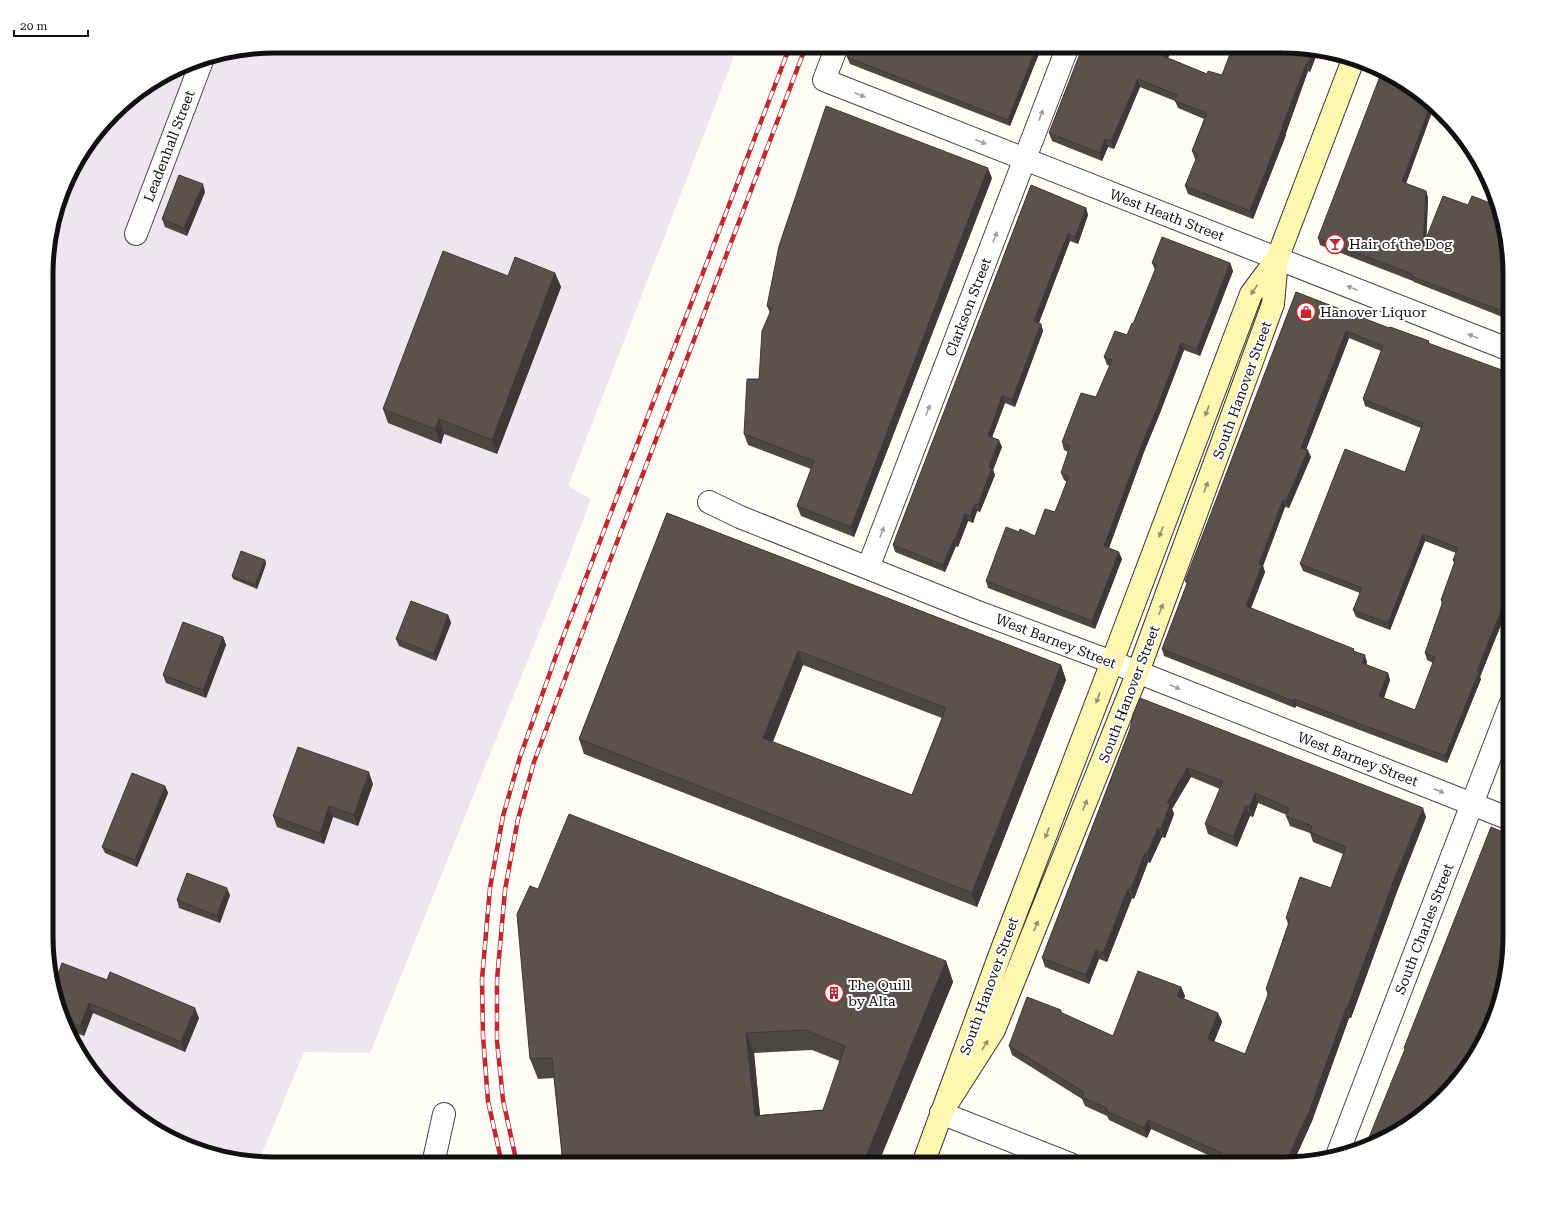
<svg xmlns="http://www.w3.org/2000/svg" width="1556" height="1210" viewBox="0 0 1556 1210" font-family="'Roboto Serif',serif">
<rect width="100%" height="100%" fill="#fffdf5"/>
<!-- industrial -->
<path fill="#eee6ef" d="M274 46H738L568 486 591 499 564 570 370 1053 304 1052 258 1163 204 1151 116 1098 70 1037 47 951 48 244 76 160 124 102 200 58Z"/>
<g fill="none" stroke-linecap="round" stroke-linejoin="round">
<defs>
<path id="street" d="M837 46 824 80 1510 350
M136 234 203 58
M709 502 740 517 868 568 975 611 1112 662 1510 819
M868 568 1068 46
M941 1113 1070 1164
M1338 1153 1510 705
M433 1164 444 1114"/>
<path id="secondary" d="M941 1113 994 1030 1138 672 1273 304 1277 259 1353 60
M923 1164 999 957 1112 662 1251 294 1277 259"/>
</defs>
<!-- street casing -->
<use href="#street" stroke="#444" stroke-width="24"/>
<!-- secondary casing -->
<use href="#secondary" stroke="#333" stroke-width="24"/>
<!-- street -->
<use href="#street" stroke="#fff" stroke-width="22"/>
<!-- secondary -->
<use href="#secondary" stroke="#fff6b0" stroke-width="22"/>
<defs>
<path id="rail" d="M502 1164 488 1101 483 1036 482 979 490 888 503 816 520 757 557 653 790 46
M517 1164 503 1100 497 1041V980L505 890 518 819 534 762 572 660 806 46"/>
</defs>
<!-- rail casing -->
<use href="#rail" stroke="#c4262e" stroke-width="4.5"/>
<!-- rail -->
<use href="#rail" stroke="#fff" stroke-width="3" stroke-dasharray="9" stroke-linecap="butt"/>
</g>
<!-- wall -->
<path fill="#4d4742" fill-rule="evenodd" d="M968 46H1042L1010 126 850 64 847 57 967 48Z
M1083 46H1173L1168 58 1207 74 1222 75 1318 51 1310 72 1308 71 1286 133V135L1253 219 1188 194 1185 186 1196 160 1195 159 1192 151 1204 119 1178 108 1175 101 1140 87 1114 149 1108 147 1102 161 1052 141 1049 133Z
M1433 103 1437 108 1435 113 1432 112 1406 183 1426 191 1428 198 1426 238 1510 274V320L1414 282 1413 281 1320 245 1318 238Z
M1467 147 1474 156 1469 155Z
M992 178 854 537 801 516 797 506 811 469 748 445 744 434 759 379 770 313 767 306Z
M1031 185 1086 208 1088 215 1078 244 1070 241 1055 280 1039 323 1041 324 1043 331 1015 407 1005 403 992 437 1002 447 993 470 995 475 980 512 977 511 973 523 968 521 958 547 956 546 945 572 895 552 893 545Z
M205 192 187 236 165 227 162 219Z
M1152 263H1230L1233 271 1200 356 1184 350 1160 413 1144 452 1109 548 1122 559 1095 629 988 588 986 581 1019 532 1035 536 1055 512 1067 482 1064 480 1061 473 1068 452 1064 450 1062 442 1096 397 1110 366 1107 365 1104 357 1127 335 1133 324 1155 270Z
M555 273 561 287 497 454 444 434 441 444 388 423 383 409 508 276Z
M1296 292 1389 328 1429 341V343L1499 628 1480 677 1481 679 1447 763 1296 706 1295 708 1164 656 1162 649 1187 584 1185 581ZM1349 338 1381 351 1363 399 1365 406 1421 428 1405 472 1300 564 1303 571 1360 593 1353 610 1356 617 1390 630 1425 541 1456 553 1453 560 1454 564 1441 600 1442 605 1425 653 1427 660 1433 663 1415 710 1384 698 1390 680 1388 673 1366 665 1367 662 1355 651 1251 608 1265 572 1263 566 1285 507 1289 508 1311 457 1306 449Z
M667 513 1061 665 1066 680 977 907 584 754 579 739ZM803 665 942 718 912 795 773 742Z
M265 560 266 564 257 589 233 579 232 576Z
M448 615 451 623 436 661 399 646 396 639Z
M223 637 226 645 206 698 166 683 163 675Z
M1130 729 1426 817 1398 889 1351 1018H1349L1312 1121 1298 1152 1282 1164H1219L1218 1162 1219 1160 1151 1129 1147 1138 1109 1120 1107 1116 1085 1106 1082 1099 1012 1055 1009 1046 1061 1010 1062 1013 1113 1036 1181 987 1185 996 1184 999 1218 1013 1222 1022 1214 1042 1245 1054 1268 996 1266 989 1288 924 1286 918 1331 888 1343 854 1313 842 1310 833 1290 826 1286 816 1287 815 1258 803 1253 817 1250 816 1237 847 1208 834 1205 824 1220 789 1191 777 1172 809 1174 814 1165 838 1162 837 1150 863 1148 862 1134 899 1132 898 1107 962 1099 959 1089 984 1045 967 1042 958Z
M373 784 358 826 333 817 324 844 277 827 273 816Z
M165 786 168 793 137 867 105 853 102 847Z
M538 889 946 961 953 982 878 1164H563L554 1078 538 1079 530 1059ZM812 1050 840 1061 823 1110 760 1115 754 1053Z
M230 895 220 923 179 908 177 900Z
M107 980 199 1018 185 1052 93 1013 84 1036 68 1030 55 983Z"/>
<!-- shaded-wall -->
<path fill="#3f3936" d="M1037 46H1042L1010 126 1008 120Z
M1167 46H1173L1166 63 1163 56Z
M1313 50 1318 51 1310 72 1308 64Z
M1306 64 1308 71 1286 133V135L1253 219 1250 211Z
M1138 79 1140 87 1114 149 1111 141Z
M1434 104 1437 108 1435 113 1433 107Z
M1430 106 1432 112 1404 189 1402 182Z
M1105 139 1108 147 1102 161 1100 153Z
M988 168 992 178 854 537 851 527Z
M203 184 205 192 187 236 184 228Z
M1426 191 1428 198 1426 253 1423 246Z
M1086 208 1088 215 1078 244 1075 237Z
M1068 234 1070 241 1037 328 1034 321Z
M1230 263 1233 271 1200 356 1197 349Z
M555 273 561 287 497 454 492 440Z
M1041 324 1043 331 1015 407 1012 400Z
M1346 331 1349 338 1304 455 1301 448Z
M1181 343 1184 350 1160 413 1144 452 1107 553 1104 546 1142 444Z
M1002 396 1005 403 990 443 988 436Z
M439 419 444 434 441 444 435 429Z
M999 440 1002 447 993 470 995 475 980 512 978 505 989 467Z
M1308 450 1311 457 1289 508 1286 501Z
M1283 500 1285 507 1263 566 1265 572 1249 613 1246 606 1259 564Z
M975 504 977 511 973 523 970 516Z
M965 514 968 521 958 547 955 540Z
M1423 534 1425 541 1390 630 1388 623Z
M954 539 956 546 945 572 943 565Z
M1119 552 1122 559 1095 629 1092 621Z
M265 560 266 564 257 589 255 585Z
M1510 590V603L1480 677 1481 679 1447 763 1445 756 1497 621Z
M448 615 451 623 436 661 434 654Z
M223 637 226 645 206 698 203 690Z
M798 651 803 665 768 753 763 738Z
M1365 655 1367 662 1364 670 1362 663Z
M1061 665 1066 680 977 907 972 893Z
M1388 673 1390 680 1382 703 1379 696Z
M1294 699 1296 706 1295 708 1293 701Z
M1187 768 1191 777 1172 809 1174 814 1165 838 1161 829 1167 803Z
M369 772 373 784 358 826 354 815Z
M165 786 168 793 137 867 135 860Z
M1255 793 1258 803 1253 817 1249 808Z
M329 806 333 817 324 844 320 833Z
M1246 806 1250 816 1237 847 1233 837Z
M1423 808 1426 817 1398 889 1351 1018 1347 1009 1394 880Z
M1158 828 1162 837 1150 863 1147 854Z
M1145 853 1148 862 1134 899 1131 889Z
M227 888 230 895 220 923 217 916Z
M1128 889 1132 898 1107 962 1103 953Z
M1096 950 1099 959 1089 984 1086 975Z
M946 961 953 982 878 1164H867L865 1159Z
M1181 987 1185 996 1181 1006 1177 996Z
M89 1003 93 1013 84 1036 80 1026Z
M195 1008 199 1018 185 1052 181 1042Z
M1346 1008 1349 1018 1312 1121 1298 1152 1294 1162 1286 1163Z
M1218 1013 1222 1022 1211 1049 1208 1039Z
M746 1033 754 1053 762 1136 755 1116Z
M1148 1120 1151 1129 1147 1138 1144 1128Z"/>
<!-- building -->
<path fill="#5a524d" stroke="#3f3936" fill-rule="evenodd" d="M851 46H962L967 48 968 46H1037L1008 120 847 57Z
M1083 46H1167L1163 56 1207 74 1208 71 1222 75 1233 46H1297L1313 50 1308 64H1306L1282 127H1283L1250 211 1185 186 1198 154 1192 151 1207 113 1175 101 1177 95 1138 79 1111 141 1105 139 1100 153 1049 133Z
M1382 71 1433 103 1434 104 1433 107 1430 106 1402 182 1426 191 1423 246 1443 196 1468 205 1472 196 1498 206 1506 229 1510 274V314L1411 276 1412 274 1318 238Z
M826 106 988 168 851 527 797 506 814 461 744 434 747 379H759L762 331 772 308 767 306 779 246Z
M179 175 203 184 184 228 162 219Z
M1031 185 1086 208 1075 237 1068 234 1052 274 1034 321 1041 324 1012 400 1002 396 988 436 999 440 989 467 992 468 978 505 975 504 970 516 965 514 955 540 954 539 943 565 893 545Z
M1162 237 1230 263 1197 349 1181 343 1158 406 1142 444 1104 546 1119 552 1092 621 986 581 1006 527 1019 532 1020 529 1035 536 1045 509 1055 512 1069 476 1061 473 1070 446 1062 442 1081 393 1096 397 1112 360 1104 357 1115 331 1127 335 1132 323 1133 324 1157 265 1152 263Z
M443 251 508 276 515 257 555 273 492 440 439 419 435 429 383 409Z
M1296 292 1389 328 1390 327 1429 341 1428 343 1510 373V590L1497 621 1477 671 1479 672 1445 756 1294 699 1293 701 1162 649 1188 581H1185ZM1346 331 1383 346 1363 399 1423 423 1405 472 1345 449 1300 564 1362 588 1353 610 1388 623 1423 534 1458 548 1453 560 1455 561 1441 600 1443 601 1425 653 1435 657 1415 710 1379 696 1388 673 1362 663 1365 655 1353 651 1354 649 1246 606 1262 565 1259 564 1283 500 1286 501 1308 450 1301 448Z
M667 513 1061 665 972 893 579 739ZM798 651 946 708 912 795 763 738Z
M241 551 265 560 255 585 232 576Z
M411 601 448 615 434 654 396 639Z
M183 622 223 637 203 690 163 675Z
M1140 698 1423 808 1394 880 1347 1009 1346 1008 1309 1112 1295 1142 1286 1163 1282 1164H1223L1218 1162 1222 1153 1148 1120 1144 1128 1106 1111 1107 1108 1082 1097 1084 1092 1009 1046 1027 997 1061 1010 1060 1012 1113 1036 1138 971 1181 987 1177 996 1218 1013 1208 1039 1245 1054 1269 992 1266 989 1290 920 1286 918 1300 877 1331 888 1346 847 1310 832 1312 826 1286 816 1289 808 1255 793 1249 808 1246 806 1233 837 1205 824 1223 781 1187 768 1167 803 1170 804 1161 829 1158 828 1147 854 1145 853 1131 889H1128L1103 953 1096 950 1086 975 1042 958 1130 729 1133 714Z
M298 747 369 772 354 815 329 806 320 833 273 816Z
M132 773 165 786 135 860 102 847Z
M569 814 946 961 865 1159 811 1164H563L552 1058 530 1059 517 914 530 886 538 889ZM805 1030 845 1046 823 1110 755 1116 746 1033Z
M1491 827 1510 835 1509 951 1493 1024 1453 1087 1409 1125 1370 1147H1365L1405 1049 1404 1048Z
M187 873 227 888 217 916 177 900Z
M62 963 107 980 110 972 195 1008 181 1042 89 1003 80 1026 65 1020 55 983Z"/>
<!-- one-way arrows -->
<defs><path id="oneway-solid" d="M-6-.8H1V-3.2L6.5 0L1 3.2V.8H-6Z"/></defs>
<g fill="#a0a0a0">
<use href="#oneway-solid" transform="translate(860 95) rotate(22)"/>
<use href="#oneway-solid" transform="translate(1041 115) rotate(-69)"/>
<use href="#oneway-solid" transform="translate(981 142) rotate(21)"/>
<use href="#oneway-solid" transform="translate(995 237) rotate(-69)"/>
<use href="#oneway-solid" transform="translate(1352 288) rotate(-158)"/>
<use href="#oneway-solid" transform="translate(1473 336) rotate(-159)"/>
<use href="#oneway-solid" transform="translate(928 410) rotate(-69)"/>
<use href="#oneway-solid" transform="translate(882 532) rotate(-69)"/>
<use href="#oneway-solid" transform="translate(1175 687) rotate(22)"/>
<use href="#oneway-solid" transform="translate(1439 791) rotate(21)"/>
</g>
<g fill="#948f68">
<use href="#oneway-solid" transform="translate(1254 290) rotate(124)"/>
<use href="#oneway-solid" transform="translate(1207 411) rotate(111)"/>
<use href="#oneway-solid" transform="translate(1206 487) rotate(-70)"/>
<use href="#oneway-solid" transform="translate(1161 532) rotate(111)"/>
<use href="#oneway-solid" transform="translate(1161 609) rotate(-70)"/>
<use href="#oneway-solid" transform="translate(1098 698) rotate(111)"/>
<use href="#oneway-solid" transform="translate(1085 805) rotate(-68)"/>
<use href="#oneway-solid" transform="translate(1047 833) rotate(111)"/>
<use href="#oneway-solid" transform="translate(1036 926) rotate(-68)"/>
<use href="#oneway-solid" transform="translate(985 1045) rotate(-58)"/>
</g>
<!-- icons -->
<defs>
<symbol id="bar-ring" viewBox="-11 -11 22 22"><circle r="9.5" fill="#fff" stroke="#c4262e" stroke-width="1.5"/><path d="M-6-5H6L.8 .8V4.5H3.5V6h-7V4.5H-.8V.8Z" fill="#c4262e"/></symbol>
<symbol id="shop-ring" viewBox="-11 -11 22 22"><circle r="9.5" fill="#fff" stroke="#c4262e" stroke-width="1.5"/><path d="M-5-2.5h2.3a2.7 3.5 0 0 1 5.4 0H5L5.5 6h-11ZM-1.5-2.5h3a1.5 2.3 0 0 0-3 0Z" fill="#c4262e"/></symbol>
<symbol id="building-ring" viewBox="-11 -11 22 22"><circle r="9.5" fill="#fff" stroke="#c4262e" stroke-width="1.5"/><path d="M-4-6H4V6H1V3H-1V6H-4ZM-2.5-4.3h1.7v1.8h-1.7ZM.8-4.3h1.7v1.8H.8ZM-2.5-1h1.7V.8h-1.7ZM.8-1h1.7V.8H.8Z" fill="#c4262e"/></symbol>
</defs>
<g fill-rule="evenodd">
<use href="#bar-ring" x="1324" y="233" width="22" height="22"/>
<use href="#shop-ring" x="1295" y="301" width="22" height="22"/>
<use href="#building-ring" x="823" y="982" width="22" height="22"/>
</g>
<g text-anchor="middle" stroke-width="4" stroke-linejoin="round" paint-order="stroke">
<!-- street labels -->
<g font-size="14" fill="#111" stroke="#fff">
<text transform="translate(169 146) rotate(-69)" y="5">Leadenhall Street</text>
<text transform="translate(1167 215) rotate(21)" y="5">West Heath Street</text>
<text transform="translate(968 307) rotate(-69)" y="5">Clarkson Street</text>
<text transform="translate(1242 390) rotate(-70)" y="5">South Hanover Street</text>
<text transform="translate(1056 641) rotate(21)" y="5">West Barney Street</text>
<text transform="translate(1129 694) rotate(-69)" y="5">South Hanover Street</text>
<text transform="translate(1358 759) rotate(21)" y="5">West Barney Street</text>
<text transform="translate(1424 929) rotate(-69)" y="5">South Charles Street</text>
<text transform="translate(989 986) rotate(-70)" y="5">South Hanover Street</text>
</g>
<!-- poi labels -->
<g font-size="14" fill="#111" stroke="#fff" text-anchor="start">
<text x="1349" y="249">Hair of the Dog</text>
<text x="1320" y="317">Hanover Liquor</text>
<text x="848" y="990">The Quill<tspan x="848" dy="16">by Alta</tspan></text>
</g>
</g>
<!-- crop -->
<path d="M0 0H1556V1210H0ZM274 53H1282A221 221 0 0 1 1503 274V936A221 221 0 0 1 1282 1157H274A221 221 0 0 1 53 936V274A221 221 0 0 1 274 53Z" fill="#fff" fill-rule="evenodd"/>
<path fill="none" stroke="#111" stroke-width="5" d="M274 53H1282A221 221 0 0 1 1503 274V936A221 221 0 0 1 1282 1157H274A221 221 0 0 1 53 936V274A221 221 0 0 1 274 53Z"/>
<!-- scale -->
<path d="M14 30v6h74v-6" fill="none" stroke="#111111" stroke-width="2"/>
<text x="20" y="30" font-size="12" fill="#111111" stroke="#ffffff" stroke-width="3" paint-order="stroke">20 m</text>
</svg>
